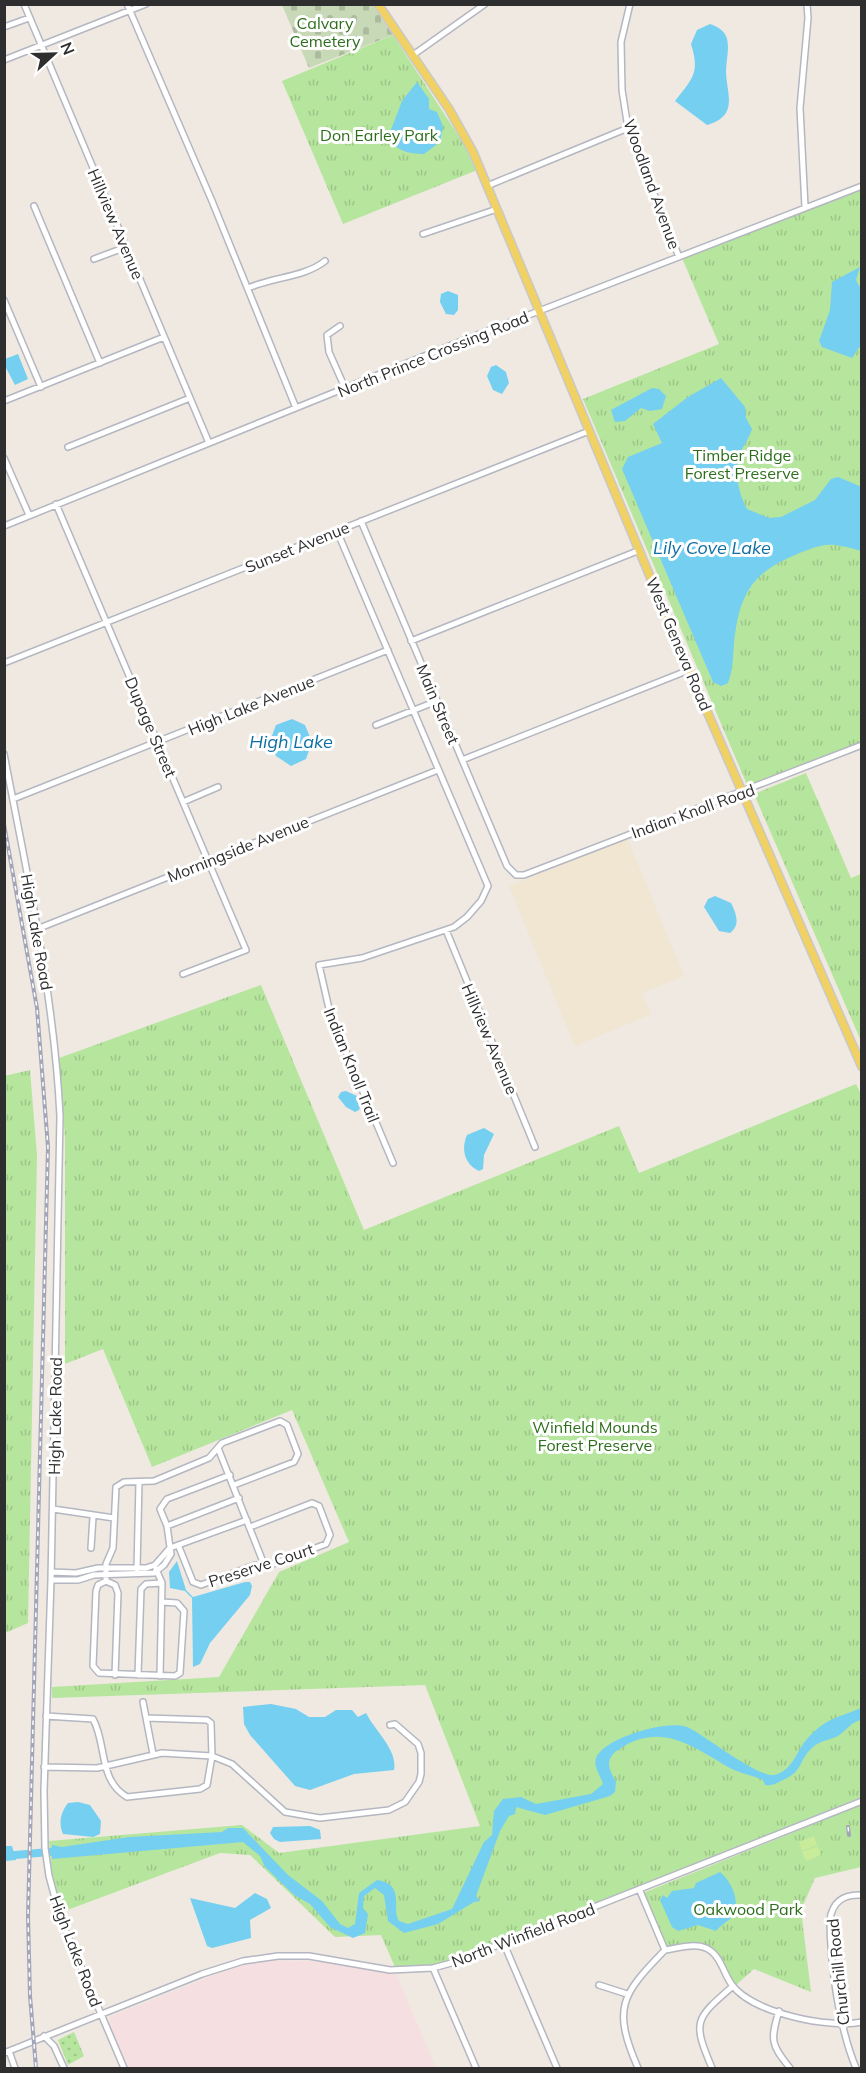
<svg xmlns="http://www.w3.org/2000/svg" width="866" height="2073" viewBox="0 0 866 2073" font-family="Mulish,sans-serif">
<defs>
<pattern id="grass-dots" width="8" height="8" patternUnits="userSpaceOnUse" patternTransform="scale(1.5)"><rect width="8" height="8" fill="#b6e59e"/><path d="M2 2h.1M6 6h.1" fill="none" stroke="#9dc588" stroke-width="1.8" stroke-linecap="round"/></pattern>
<pattern id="cemetery-stones" width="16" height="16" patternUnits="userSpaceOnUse" patternTransform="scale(1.5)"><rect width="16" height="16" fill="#c8d9b8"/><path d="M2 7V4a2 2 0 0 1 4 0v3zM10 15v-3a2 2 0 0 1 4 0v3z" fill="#acbb9e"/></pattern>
<pattern id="park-tufts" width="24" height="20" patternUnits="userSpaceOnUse" patternTransform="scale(1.5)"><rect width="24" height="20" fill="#b6e59e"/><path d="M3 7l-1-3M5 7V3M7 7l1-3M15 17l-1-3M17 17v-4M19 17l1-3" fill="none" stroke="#9dc588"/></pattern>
</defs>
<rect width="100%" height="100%" fill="#efe9e1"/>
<!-- education -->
<path fill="#f0e6d1" d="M627 838 684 976 642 993 651 1014 575 1046 509 886Z"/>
<!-- medical -->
<path fill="#f5dfe0" d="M276 1960 327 1962 396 1974 436 2068H128L109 2024 111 2016 217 1974 247 1964Z"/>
<!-- grass -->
<path fill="url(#grass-dots)" d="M74 2032 84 2056 68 2065 58 2040Z"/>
<!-- cemetery -->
<path fill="url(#cemetery-stones)" d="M282 5H373L393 35 309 68Z"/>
<!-- park -->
<path fill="url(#park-tufts)" d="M393 35 480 169 343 224 282 81Z
M861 186V742L748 787 583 399 719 344 682 258Z
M806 773 851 878 861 874V1041L754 794Z
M261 985 364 1230 619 1126 639 1173 856 1084 862 1096 861 1797 503 1942 432 1966 395 1967 381 1935 335 1937 250 1855 220 1853 62 1912 52 1872 49 1841 242 1825 279 1853 480 1826 425 1685 52 1698V1687L219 1677 279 1572 349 1542 292 1410 152 1467 103 1349 65 1364V1138L59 1058Z
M30 1070 37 1155 28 1623 5 1633 4 1076Z
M861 1805V1867L815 1878 801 1910 811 1992 754 1969 736 1985 710 1949 666 1948 643 1893Z"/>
<!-- pitch -->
<path fill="#c9ec9a" d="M814 1836 817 1845 802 1851 799 1842Z
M818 1846 821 1855 806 1861 802 1852Z"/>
<!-- water -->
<path fill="#75cff0" d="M710 24C735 32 727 50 726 70 726 94 740 115 707 125L675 101C693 78 700 73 691 44L697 30Z
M417 82 429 99V109L437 112 443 126 440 142 424 154C410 154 393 151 389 135L402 101Z
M860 267 856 280 861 289V345L852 358 822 347 819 341 830 310 832 282Z
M448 291 458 295V310L454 315 446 314 440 302 441 294Z
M18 354 28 379 15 385 5 366V359Z
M496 365 506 372 509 383 502 394 493 390 487 376 491 367Z
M721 378 745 407 746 418 752 429C749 439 742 447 739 456 734 472 739 495 747 509L769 518 781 517 815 500 831 479 838 477 862 487 861 551C831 542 825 542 795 555 751 573 739 596 734 643 733 656 733 670 728 683L721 686 713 682 622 469 628 457 662 443 653 424 688 397Z
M652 388 659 389 666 396 662 409 650 411 641 408 625 421 615 422 611 410Z
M292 719 305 725 312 742 306 759 291 766 276 756 270 741 276 725Z
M715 896 731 903C736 913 741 925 730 933L719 931 704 907 708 899Z
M346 1091 357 1096 361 1104 359 1110 355 1112 346 1107 338 1097 341 1092Z
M484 1128 494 1134 484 1155 483 1169 479 1171C464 1164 461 1149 467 1135Z
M177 1561 186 1590 193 1597 245 1582H250L252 1586 250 1595 210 1643 200 1664 193 1667 192 1598 185 1591 170 1588 169 1572Z
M271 1704 296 1709 309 1717H325L336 1710H352L358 1717 366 1713C375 1731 398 1750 394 1770L354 1774 310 1790 295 1786 250 1735 244 1724 243 1707Z
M861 1708V1720C851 1722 847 1730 838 1736 830 1740 821 1740 813 1747 798 1760 804 1771 783 1780 776 1783 774 1786 765 1785L763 1780C752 1775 738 1773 728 1767 692 1746 660 1721 618 1750 604 1759 609 1771 616 1781L615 1792 610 1796 545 1815 516 1807 515 1814 509 1816 500 1831 476 1896 480 1901 474 1902 438 1924 404 1933 388 1921 384 1895 375 1888 364 1896 363 1908 368 1914 365 1933 353 1938 330 1927 310 1904 294 1895 265 1867 260 1856 243 1842 52 1859V1845L62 1847 129 1837 222 1832 228 1828H243L288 1875 322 1901 340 1924 348 1928 355 1924 359 1893 377 1880C406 1884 391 1908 399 1921L408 1924 452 1909 484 1842 492 1835 494 1811 503 1799 521 1797 536 1804 591 1794 603 1784C601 1776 593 1767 596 1758 603 1738 668 1719 687 1727 705 1735 756 1777 774 1775 792 1772 797 1750 807 1739 827 1717 838 1718 861 1708Z
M78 1802 90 1805 101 1821 100 1834 93 1837 63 1834C58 1823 61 1812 68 1803Z
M310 1826 320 1830 321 1839 280 1842 274 1839 270 1833 273 1827Z
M5 1846H12L16 1860 5 1861Z
M720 1872C732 1882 743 1905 730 1919 725 1923 720 1926 716 1931L698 1925 678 1931 672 1927 660 1900 663 1895 667 1898 672 1891 694 1888 696 1883Z
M255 1893 267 1899 271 1908 250 1920 251 1938 212 1948 207 1946 190 1898 235 1908Z"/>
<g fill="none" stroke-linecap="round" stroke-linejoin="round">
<!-- river -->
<path stroke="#75cff0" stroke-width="8" d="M4 1856 60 1851"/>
<defs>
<path id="minor" d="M24 4 209 443
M127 4 212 201 296 408
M630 4 621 42 622 90 628 128 679 257
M4 27 29 18
M413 55 485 4
M4 60 146 4
M487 186 628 128
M34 206 100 363
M805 207 800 108 808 18 807 4
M423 234 497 209
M94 259 126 247
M248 288C274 277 305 277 325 261
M4 300 41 387
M340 326 327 335 329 352 345 388
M4 401 164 337
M68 447 190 398
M4 458 29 515
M56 504 246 950 183 974
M361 521 507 866 516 875H524L862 745
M4 526 464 340 862 186
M337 531 488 886 481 901 467 917 454 927 362 958 319 965 330 1013 393 1163
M411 641 640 550
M4 663 589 431
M376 725 437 701
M4 754C27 874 54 994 60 1116L51 1580 44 1791 45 1848 49 1876 61 1920 124 2068
M462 760 689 670
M13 799 388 650
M183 802 218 787
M37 929 438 770
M446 930 535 1147
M218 1448 265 1567
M230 1475 167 1499 160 1509 167 1526 239 1498
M53 1509 114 1518
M179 1547 193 1582 201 1585 255 1565 265 1567 326 1544 330 1535 319 1506 312 1503 250 1527
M91 1548 93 1517
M137 1569 139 1482
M156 1569 162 1583 160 1676
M51 1572 76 1573 98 1568H146L155 1565 170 1548 247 1520
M51 1580H78L94 1575 154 1573 164 1565 171 1554 167 1526
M106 1581V1564L113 1548 116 1487 124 1482 154 1481 209 1458 222 1443 280 1421 287 1425 298 1454 294 1462 234 1485
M106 1581 98 1585 96 1591 93 1666 99 1673 175 1676 180 1673 184 1611 177 1603 162 1602
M106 1581 115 1585 118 1593 115 1675
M138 1675 141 1589 146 1584 162 1583
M143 1702 153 1754
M46 1716 93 1719C107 1744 98 1780 127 1797L200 1789 207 1785 212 1756 211 1723 207 1720 146 1718
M44 1767 97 1768 162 1753 212 1756 232 1764 285 1812 320 1818 389 1810 405 1802 419 1782 421 1774V1753L418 1744 395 1724 390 1725
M640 1891 665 1950
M504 1944 557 2068
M665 1950C678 1948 694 1943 706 1948 721 1955 723 1973 732 1985 753 2013 829 2029 862 2022
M433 1968 476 2068
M599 1985 627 1994
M779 2011C770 2040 771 2045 790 2068
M44 2036 54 2046 64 2068
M9 2051 15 2068
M4 2053 202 1974 243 1961 278 1956H309L390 1970 433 1968 455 1962 862 1801
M638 2068C612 2008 621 1995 665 1950
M712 2068C692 2021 695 2019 733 1986
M856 2068C839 2027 830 1964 830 1919 833 1901 844 1894 862 1895"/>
<path id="major" d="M378 4 449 109 473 152 689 670 862 1067"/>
</defs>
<!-- minor casing -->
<use href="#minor" stroke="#b4b7c1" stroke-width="8"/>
<!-- major casing -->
<use href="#major" stroke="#c9c9c9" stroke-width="10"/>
<!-- minor -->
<use href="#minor" stroke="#fff" stroke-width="5"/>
<!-- major -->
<use href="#major" stroke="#f2d163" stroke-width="7"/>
<defs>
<path id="rail" d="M4 824 37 1008 48 1147 28 1916 30 1996 36 2068
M848 1827 849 1835"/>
</defs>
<!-- rail casing -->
<use href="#rail" stroke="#a3a6b8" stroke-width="4"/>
<!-- rail -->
<use href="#rail" stroke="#fff" stroke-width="1.5" stroke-dasharray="4.5" stroke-linecap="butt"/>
</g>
<g text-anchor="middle" stroke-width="6" stroke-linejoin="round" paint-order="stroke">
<!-- park labels -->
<g font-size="16" fill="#2c6e1b" stroke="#fff">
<text x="325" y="29">Calvary<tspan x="325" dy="18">Cemetery</tspan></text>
<text x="379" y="141">Don Earley Park</text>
<text x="742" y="461">Timber Ridge<tspan x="742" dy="18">Forest Preserve</tspan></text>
<text x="595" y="1433">Winfield Mounds<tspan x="595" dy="18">Forest Preserve</tspan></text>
<text x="748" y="1915">Oakwood Park</text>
</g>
<!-- street labels -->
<g font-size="16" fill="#2e2e2e" stroke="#fff">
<text transform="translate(652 184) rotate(70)" y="6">Woodland Avenue</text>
<text transform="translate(116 224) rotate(67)" y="6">Hillview Avenue</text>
<text transform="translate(433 354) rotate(-22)" y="6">North Prince Crossing Road</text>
<text transform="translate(297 547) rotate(-22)" y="6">Sunset Avenue</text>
<text transform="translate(679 644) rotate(67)" y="6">West Geneva Road</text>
<text transform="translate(438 704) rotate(67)" y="6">Main Street</text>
<text transform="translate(251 705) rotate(-22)" y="6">High Lake Avenue</text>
<text transform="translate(151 727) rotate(67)" y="6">Dupage Street</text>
<text transform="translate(693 811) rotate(-20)" y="6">Indian Knoll Road</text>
<text transform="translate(238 849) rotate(-22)" y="6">Morningside Avenue</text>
<text transform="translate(37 932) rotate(80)" y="6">High Lake Road</text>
<text transform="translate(490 1039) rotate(67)" y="6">Hillview Avenue</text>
<text transform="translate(352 1065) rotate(68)" y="6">Indian Knoll Trail</text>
<text transform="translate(55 1416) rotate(-89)" y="6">High Lake Road</text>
<text transform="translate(261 1565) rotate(-18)" y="6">Preserve Court</text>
<text transform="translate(523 1935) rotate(-21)" y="6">North Winfield Road</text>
<text transform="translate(76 1951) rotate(69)" y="6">High Lake Road</text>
<text transform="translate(838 1972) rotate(-96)" y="6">Churchill Road</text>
</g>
<!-- water labels -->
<g font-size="18" font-style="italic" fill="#0d6fa3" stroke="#fff">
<text x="712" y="554">Lily Cove Lake</text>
<text x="291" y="748">High Lake</text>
</g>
</g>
<!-- border -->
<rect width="866" height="2073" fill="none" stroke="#2e2e2e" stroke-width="12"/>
<!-- north arrow -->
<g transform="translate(54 54) rotate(68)" stroke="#ffffff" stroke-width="4.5" paint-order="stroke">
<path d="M0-4.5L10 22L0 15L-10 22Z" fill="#2e2e2e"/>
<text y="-9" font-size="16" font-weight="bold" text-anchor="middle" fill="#2e2e2e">N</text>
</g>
</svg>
